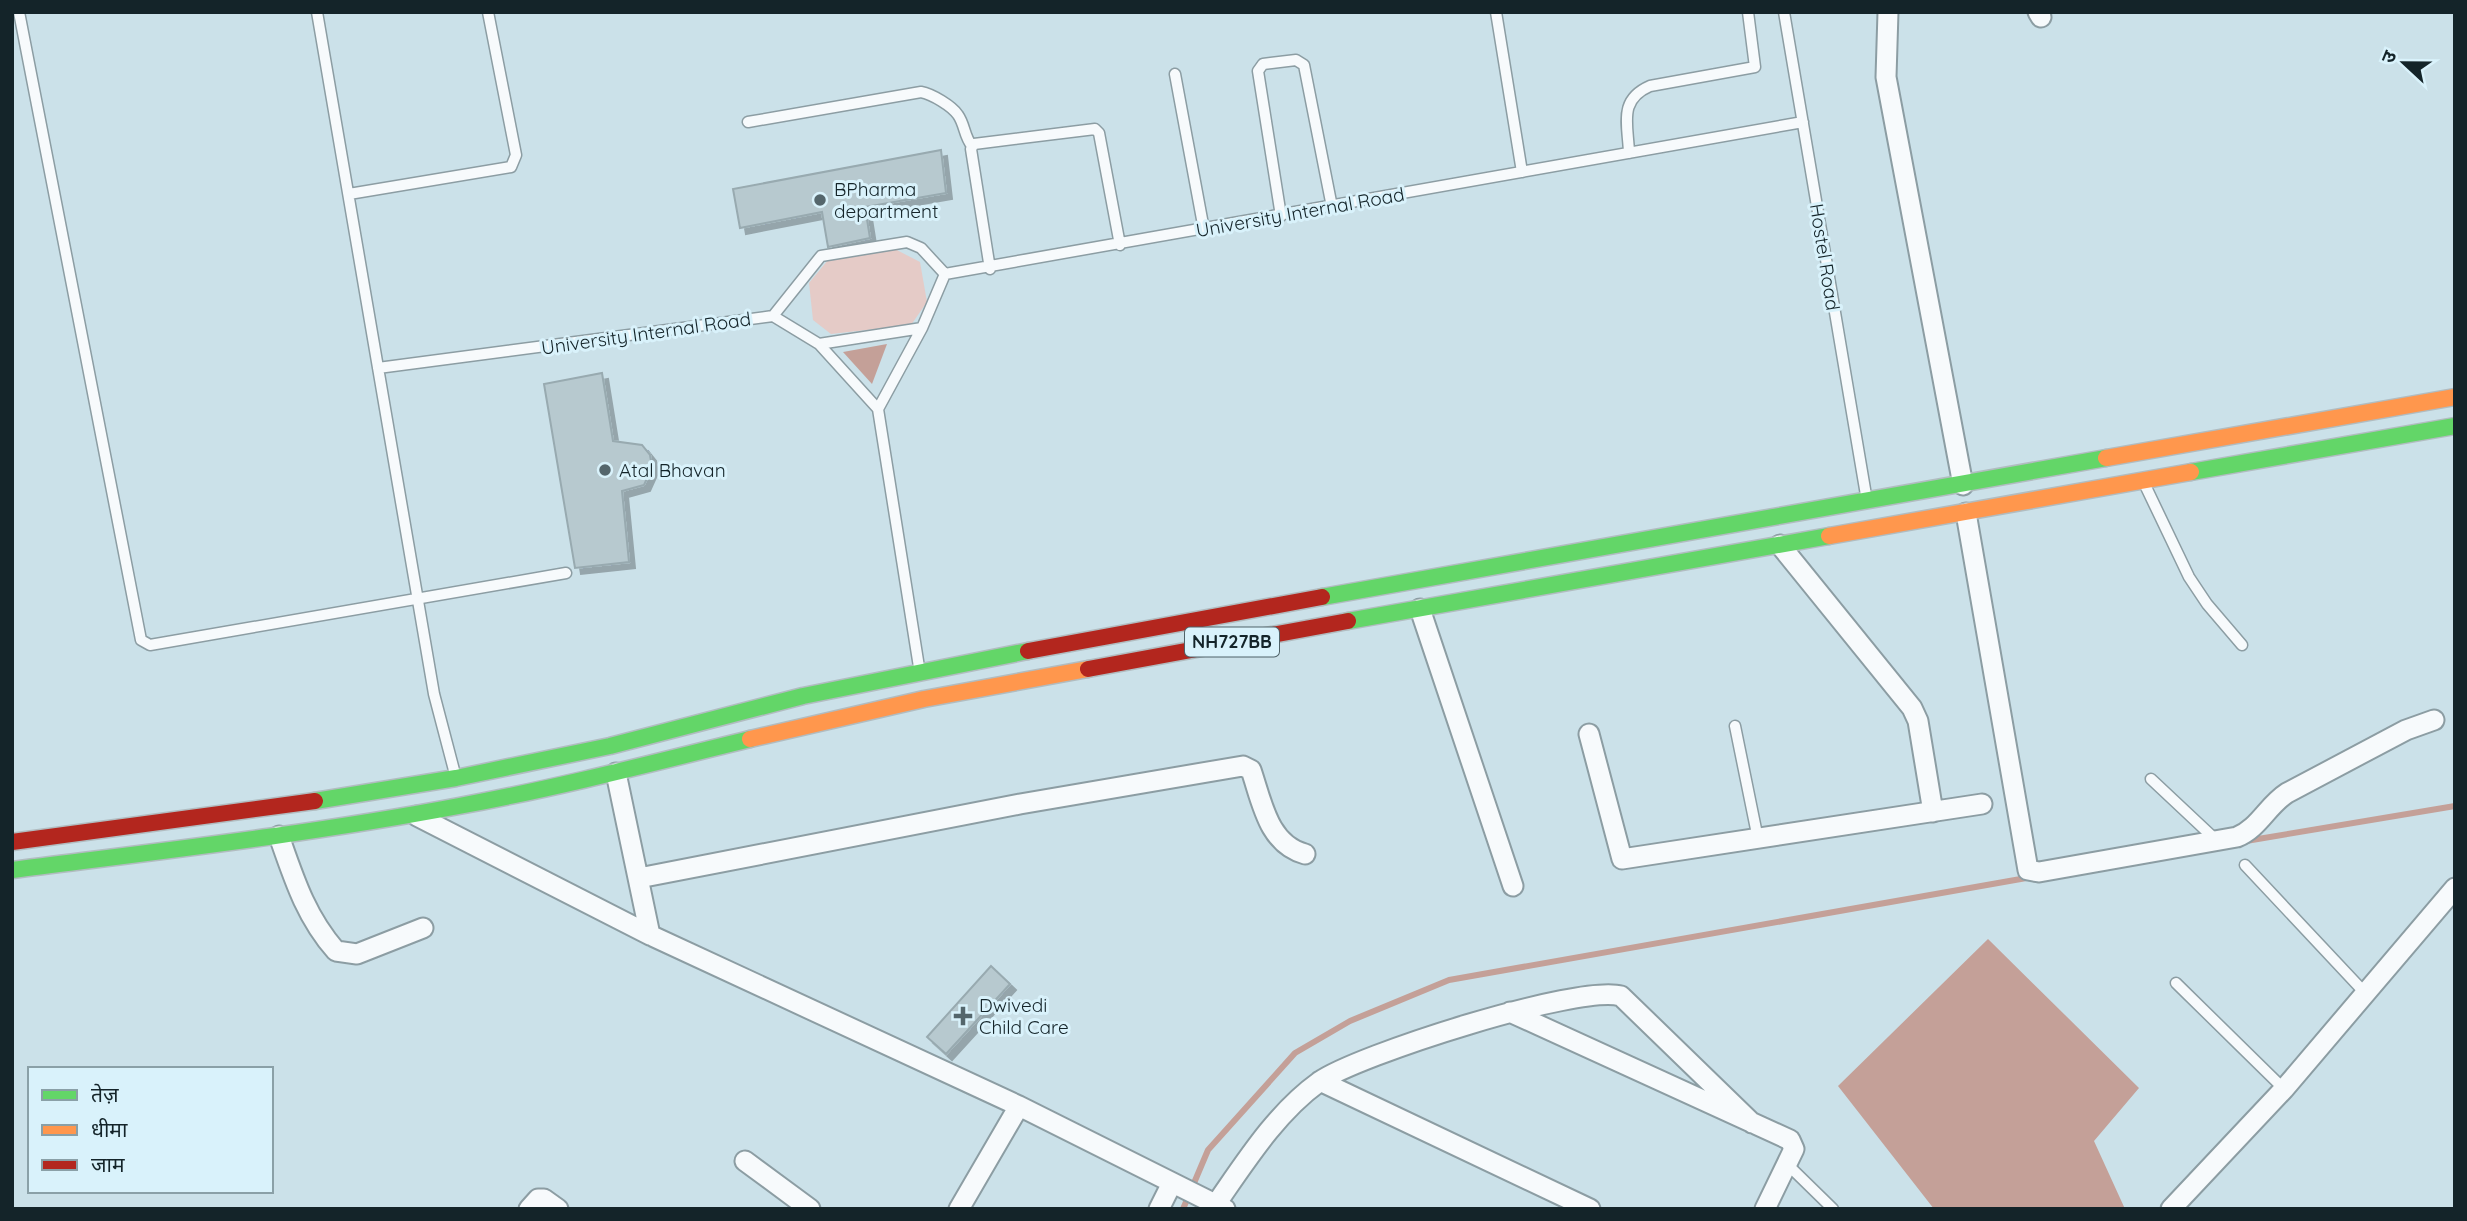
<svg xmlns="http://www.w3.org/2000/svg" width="2467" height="1221" viewBox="0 0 2467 1221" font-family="Quicksand,'Noto Sans Devanagari',sans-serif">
<defs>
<filter id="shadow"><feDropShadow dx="6" dy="6" stdDeviation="0" flood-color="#0004"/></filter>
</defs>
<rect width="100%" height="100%" fill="#cbe1e9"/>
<!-- green -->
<path fill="#e5cbc7" d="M891 247 920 262 927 302 911 325 831 334 813 320 809 283 828 260Z"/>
<!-- water -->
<path fill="#c4a098" d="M887 344 872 384 843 352Z
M1988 939 2139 1088 2094 1141 2125 1209H1934L1838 1086Z"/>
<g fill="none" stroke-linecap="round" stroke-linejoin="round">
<!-- stream -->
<path stroke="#c4a098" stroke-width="6" d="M2246 841 2455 806
M1183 1209 1208 1150 1295 1053 1350 1021 1449 980 2032 877"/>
</g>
<!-- building -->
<path fill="#b7c9cf" stroke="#98aab0" stroke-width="2" filter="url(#shadow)" d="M941 150 946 193 865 207 870 238 828 247 822 212 740 228 733 189Z
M602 373 613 441 642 445 650 455 652 467 644 485 622 491 629 562 575 568 544 384Z
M991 966 1010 984 946 1054 927 1037Z"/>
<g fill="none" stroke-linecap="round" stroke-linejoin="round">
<defs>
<path id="lane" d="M19 12 141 640 150 645 566 573
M317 12 434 694 455 774
M1496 12 1522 172
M1784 12 1866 495
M1175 74 1204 230
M748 122 921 92C932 94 952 106 958 115 965 125 964 136 972 146
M1629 153C1628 124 1618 100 1650 86L1755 67 1748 12
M349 194 511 167 516 155 488 12
M1281 216 1258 71 1263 64 1296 60 1304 65 1332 207
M990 269 971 149 974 144 1095 129 1099 133 1120 245
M945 274 1803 122
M773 316 821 256 907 242 921 248 945 274
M819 344 922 328
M378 368 773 316 819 344 878 409 919 667
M878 409 922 328 945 274
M2145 485 2189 577 2207 604 2242 645
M1735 726 1758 839
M2151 779 2216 840
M2245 865 2366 994
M2176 983 2284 1089
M1787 1164 1833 1209"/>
<path id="street" d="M1888 12 1886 77 1963 485
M2038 12 2041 17
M1966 513 2028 870 2039 872 2237 837C2259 828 2267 806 2287 793L2406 730 2434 720
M1780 545 1912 708 1918 721 1933 812
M1420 609 1513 886
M1589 734 1622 859 1982 804
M616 773 650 935
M417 816 650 935 1019 1106 1225 1209
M279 836C294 879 306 917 336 951L357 954 423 928
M639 878 1020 804 1243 766 1251 770C1262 802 1268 844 1305 854
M1510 1012 1790 1140 1794 1149 1765 1209
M1320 1081 1590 1209
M745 1161 810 1209
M1216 1204C1246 1161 1276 1113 1319 1082 1357 1055 1579 984 1621 996L1752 1123
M529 1209 538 1199H544L558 1209
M959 1209 1019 1106
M1159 1209 1172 1183
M2171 1209 2284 1089 2455 888"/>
<path id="fast" d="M2191 472 2455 426
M1322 597 2106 458
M1348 621 1829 536
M315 801 456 778 610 746 803 696 1028 651
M12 870C161 851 311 834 459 806 557 788 653 763 750 739"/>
<path id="slow" d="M2106 458 2455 397
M1829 536 2191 472
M750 739 924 699 1088 669"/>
<path id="jam" d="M1028 651 1322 597
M1088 669 1348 621
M12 842 315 801"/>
</defs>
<!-- lane casing -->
<use href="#lane" stroke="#8c9da3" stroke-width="13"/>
<!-- street casing -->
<use href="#street" stroke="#8c9da3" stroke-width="23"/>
<!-- fast casing -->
<use href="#fast" stroke="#b1bcc0" stroke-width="19"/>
<!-- slow casing -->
<use href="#slow" stroke="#b1bcc0" stroke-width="19"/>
<!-- jam casing -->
<use href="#jam" stroke="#b1bcc0" stroke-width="19"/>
<!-- lane -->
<use href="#lane" stroke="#f7fafc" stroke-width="10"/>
<!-- street -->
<use href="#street" stroke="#f7fafc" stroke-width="19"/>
<!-- fast -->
<use href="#fast" stroke="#63d668" stroke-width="16"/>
<!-- slow -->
<use href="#slow" stroke="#ff974d" stroke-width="16"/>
<!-- jam -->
<use href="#jam" stroke="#b3261e" stroke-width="16"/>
</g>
<!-- markers -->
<g fill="#54666c" stroke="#d9f2fb" stroke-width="2.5">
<circle cx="820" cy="200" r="7"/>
<circle cx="605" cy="470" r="7"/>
<path d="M959.5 1005.5h7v7h7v7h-7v7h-7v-7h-7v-7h7z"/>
</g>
<g text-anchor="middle" stroke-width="6" stroke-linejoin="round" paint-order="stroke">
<!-- shield labels -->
<rect fill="#d9f2fb" stroke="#4f6268" stroke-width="2" x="1185" y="627.5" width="94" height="29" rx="5"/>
<g font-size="18" font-weight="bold" fill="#142429">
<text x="1232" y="648">NH727BB</text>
</g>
<!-- poi labels -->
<g font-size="19" fill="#142429" stroke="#d9f2fb" text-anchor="start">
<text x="834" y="196">BPharma<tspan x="834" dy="22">department</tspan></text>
<text x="619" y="477">Atal Bhavan</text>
<text x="979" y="1012">Dwivedi<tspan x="979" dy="22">Child Care</tspan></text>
</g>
<!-- street labels -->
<g font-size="19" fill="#142429" stroke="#d9f2fb">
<text transform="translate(1300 212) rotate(-10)" y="7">University Internal Road</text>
<text transform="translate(1825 257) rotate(81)" y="7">Hostel Road</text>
<text transform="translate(646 333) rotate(-8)" y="7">University Internal Road</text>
</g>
</g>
<!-- border -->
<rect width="2467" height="1221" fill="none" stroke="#142429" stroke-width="28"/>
<!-- legend -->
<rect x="28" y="1067" width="245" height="126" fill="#d9f2fb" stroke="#8aa0a7" stroke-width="2"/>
<rect x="42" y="1090" width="35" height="10" fill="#63d668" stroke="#8aa0a7" stroke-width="2"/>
<text x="91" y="1102" font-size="21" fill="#142429">तेज़</text>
<rect x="42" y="1125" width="35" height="10" fill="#ff974d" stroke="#8aa0a7" stroke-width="2"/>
<text x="91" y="1137" font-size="21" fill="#142429">धीमा</text>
<rect x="42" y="1160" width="35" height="10" fill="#b3261e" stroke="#8aa0a7" stroke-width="2"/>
<text x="91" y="1172" font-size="21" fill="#142429">जाम</text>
<!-- north arrow -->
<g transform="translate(2404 63) rotate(292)" stroke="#d9f2fb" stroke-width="5" paint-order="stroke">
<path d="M0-5L12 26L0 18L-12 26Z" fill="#142429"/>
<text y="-10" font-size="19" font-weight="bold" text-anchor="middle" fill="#142429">उ</text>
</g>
</svg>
